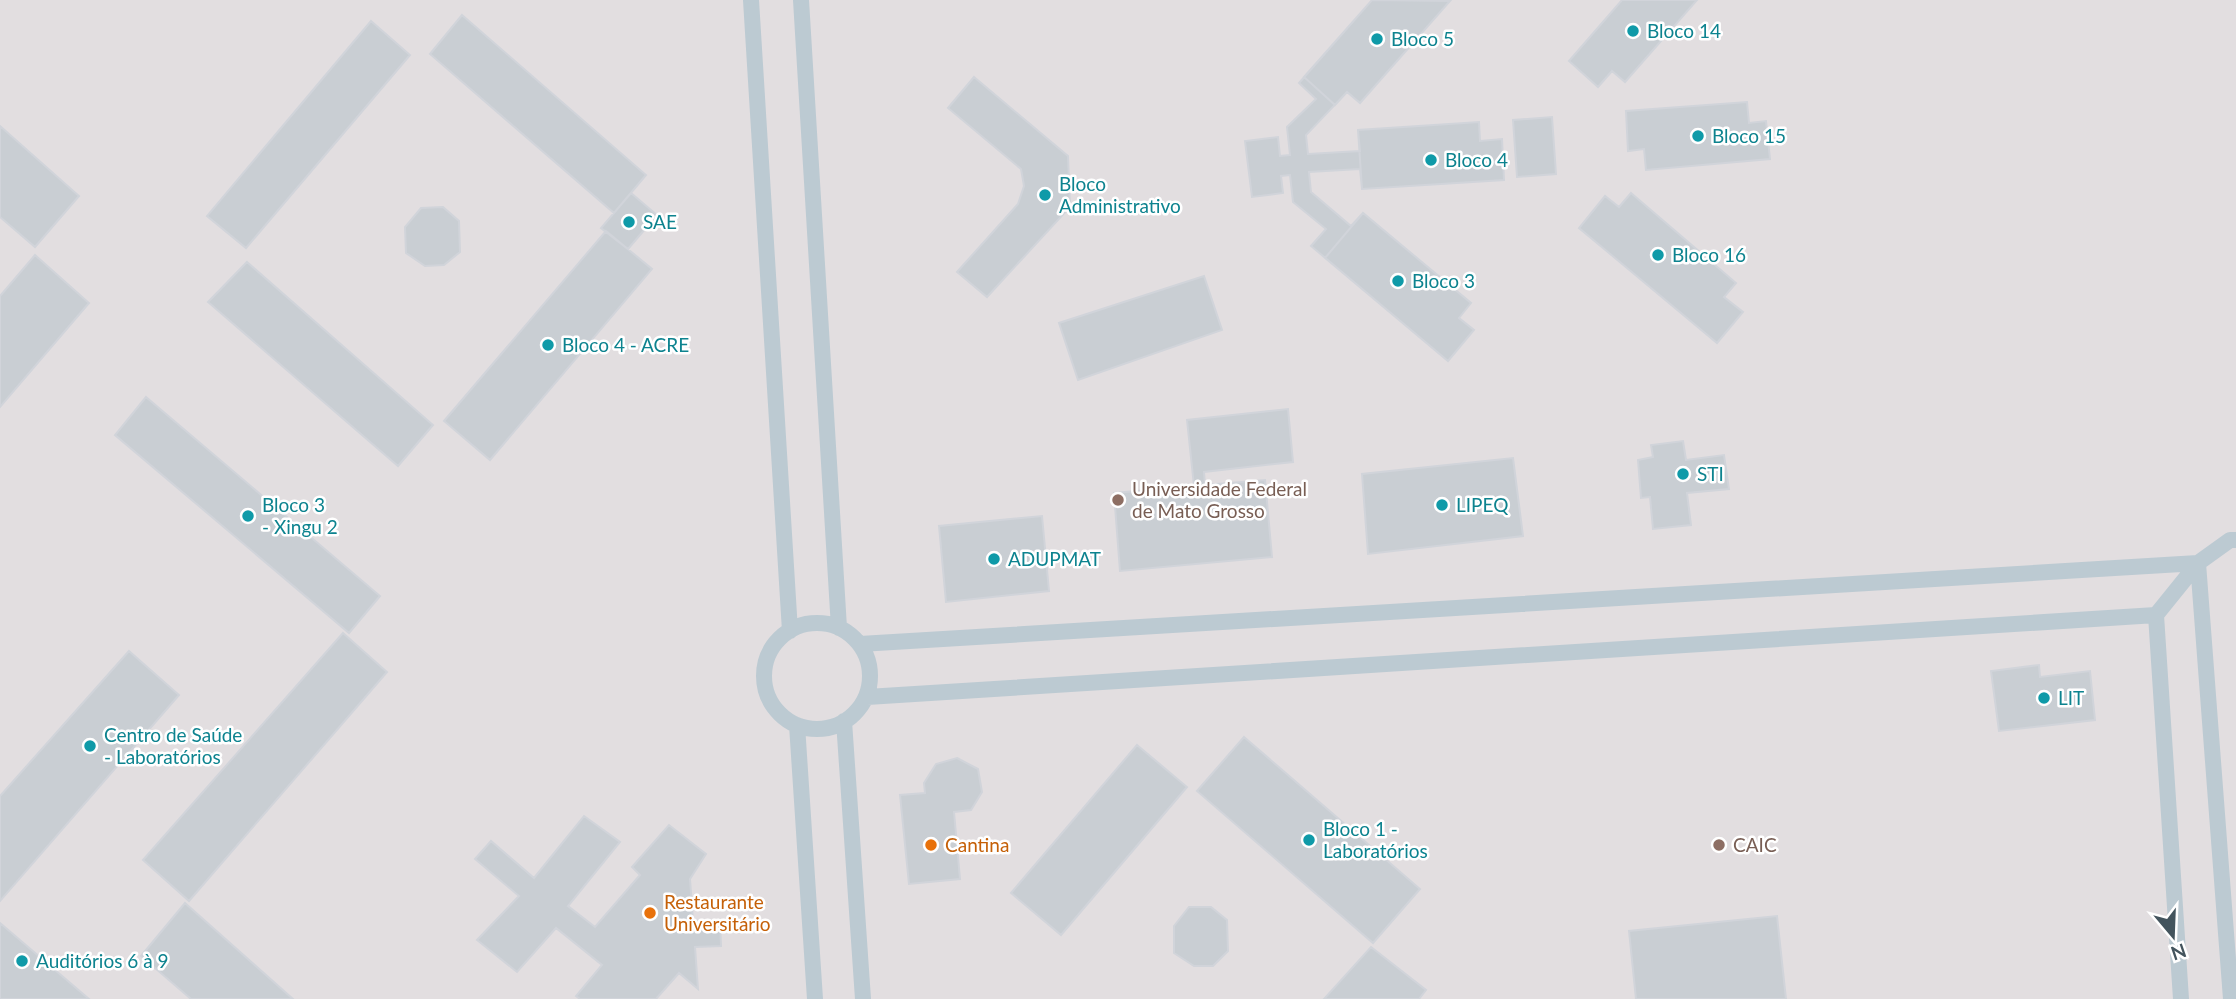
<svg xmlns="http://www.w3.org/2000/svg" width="2236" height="999" viewBox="0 0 2236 999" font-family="Lato,sans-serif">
<rect width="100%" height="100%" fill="#f1edee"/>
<!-- education -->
<path fill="#e2dee0" d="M0 0H2236V999H0Z"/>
<!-- building -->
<path fill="#c9ced3" stroke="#d1d4da" stroke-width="2" d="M1372 0 1450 1 1360 103 1347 92 1306 135 1308 154 1360 151 1358 130 1479 122 1480 141 1502 139 1504 180 1362 189 1360 169 1309 172 1311 192 1351 226 1363 213 1471 303 1459 318 1474 330 1448 361 1311 246 1326 229 1293 202 1290 175 1281 176 1283 193 1252 197 1245 141 1278 137 1280 156 1290 155 1287 127 1316 99 1299 83Z
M1372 0 1450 1 1360 103 1347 92 1335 105 1304 77Z
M1622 0H1697L1625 82 1612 71 1598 87 1569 61Z
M462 15 646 175 614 213 430 54Z
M462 15 646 175 614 213 430 54Z
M371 21 410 55 246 248 207 216Z
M371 21 410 55 246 248 207 216Z
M974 77 1068 156 1070 207 987 297 957 272 1018 204 1024 186 1021 169 948 108Z
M1747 102 1749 123 1766 121 1770 159 1646 170 1644 149 1628 151 1626 111Z
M1552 117 1556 174 1517 177 1513 120Z
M1479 122 1480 141 1502 139 1504 180 1362 189 1358 130Z
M0 126 79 196 35 247 0 217Z
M631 193 657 215 628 249 601 228Z
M1631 193 1736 283 1724 297 1743 312 1717 343 1579 228 1605 196 1619 207Z
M443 207 459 221 460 252 444 265 425 266 406 253 405 227 421 208Z
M1363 213 1471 303 1459 318 1474 330 1448 361 1325 258Z
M606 231 652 269 490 460 444 421Z
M606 231 652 269 490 460 444 421Z
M35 255 89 303 0 407V296Z
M247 262 433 425 398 466 208 302Z
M247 262 433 425 398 466 208 302Z
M1204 276 1222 330 1078 380 1059 323Z
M146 397 380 596 349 633 115 435Z
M1288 409 1293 462 1204 472 1205 485 1265 480 1272 557 1120 571 1114 493 1194 486 1187 420Z
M1683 441 1686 460 1724 455 1729 489 1687 493 1691 525 1653 529 1650 497 1641 498 1638 460 1653 457 1651 445Z
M1513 458 1523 536 1368 554 1362 474Z
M1042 516 1049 591 946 602 939 526Z
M343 633 387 672 189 901 143 860Z
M129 651 179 695 0 901V796Z
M2039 665 2040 677 2090 671 2095 720 1999 731 1991 671Z
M1244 737 1420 889 1373 943 1197 791Z
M1137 745 1187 787 1061 935 1011 893Z
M957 758 978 769 982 792 971 810 954 812 960 879 909 884 900 795 925 793 924 783 936 764Z
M584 816 620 842 568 906 595 927 640 875 632 867 669 825 706 854 690 879 693 921 720 920 721 946 695 947 698 989 679 973 656 999H580L576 996 602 965 556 928 517 972 477 940 519 896 475 859 491 841 534 878Z
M185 903 293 999H191L141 956Z
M1189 907H1211L1227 920 1228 951 1213 966H1194L1174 953V926Z
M1777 916 1786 999H1636L1629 931Z
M0 923 89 999H0Z
M1371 947 1426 990 1419 999H1324Z"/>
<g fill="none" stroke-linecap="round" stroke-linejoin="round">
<!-- service -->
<path stroke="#bccad2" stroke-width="16" d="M751 0 790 631
M801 0 839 628
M2156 615 2198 563 2230 540H2236
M764 676a53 53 0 1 1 106 0a53 53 0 1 1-106 0Z
M860 644 2198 563 2231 999
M867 697 2156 615 2181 999
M844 721 863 999
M797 725 815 999"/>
</g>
<!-- markers -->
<g fill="#0f9aa8" stroke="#fff" stroke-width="2.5">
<circle cx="1633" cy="31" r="7"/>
<circle cx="1377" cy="39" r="7"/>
<circle cx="1698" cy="136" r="7"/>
<circle cx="1431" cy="160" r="7"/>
<circle cx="1045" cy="195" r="7"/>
<circle cx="629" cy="222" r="7"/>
<circle cx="1658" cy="255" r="7"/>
<circle cx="1398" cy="281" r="7"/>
<circle cx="548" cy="345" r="7"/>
<circle cx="1683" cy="474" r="7"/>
<circle cx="1442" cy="505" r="7"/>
<circle cx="248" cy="516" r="7"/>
<circle cx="994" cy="559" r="7"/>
<circle cx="2044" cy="698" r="7"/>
<circle cx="90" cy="746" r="7"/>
<circle cx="1309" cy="840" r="7"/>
<circle cx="22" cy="961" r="7"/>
</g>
<g fill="#8d6e63" stroke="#fff" stroke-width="2.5">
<circle cx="1118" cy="500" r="7"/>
<circle cx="1719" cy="845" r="7"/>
</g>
<g fill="#e8710a" stroke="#fff" stroke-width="2.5">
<circle cx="931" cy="845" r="7"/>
<circle cx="650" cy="913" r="7"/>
</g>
<g text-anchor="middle" stroke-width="5" stroke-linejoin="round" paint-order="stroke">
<!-- culture labels -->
<g font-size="19" fill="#0d838f" stroke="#fff" text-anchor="start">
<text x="1647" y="38">Bloco 14</text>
<text x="1391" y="46">Bloco 5</text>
<text x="1712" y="143">Bloco 15</text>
<text x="1445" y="167">Bloco 4</text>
<text x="1059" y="191">Bloco<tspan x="1059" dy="22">Administrativo</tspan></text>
<text x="643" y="229">SAE</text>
<text x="1672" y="262">Bloco 16</text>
<text x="1412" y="288">Bloco 3</text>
<text x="562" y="352">Bloco 4 - ACRE</text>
<text x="1697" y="481">STI</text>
<text x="262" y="512">Bloco 3<tspan x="262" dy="22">- Xingu 2</tspan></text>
<text x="1456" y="512">LIPEQ</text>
<text x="1008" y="566">ADUPMAT</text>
<text x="2058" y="705">LIT</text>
<text x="104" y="742">Centro de Saúde<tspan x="104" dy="22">- Laboratórios</tspan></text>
<text x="1323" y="836">Bloco 1 -<tspan x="1323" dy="22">Laboratórios</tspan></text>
<text x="36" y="968">Auditórios 6 à 9</text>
</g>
<!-- education labels -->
<g font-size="19" fill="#785e54" stroke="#fff" text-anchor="start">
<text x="1132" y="496">Universidade Federal<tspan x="1132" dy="22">de Mato Grosso</tspan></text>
<text x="1733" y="852">CAIC</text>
</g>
<!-- food labels -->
<g font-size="19" fill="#c56008" stroke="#fff" text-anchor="start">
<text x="945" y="852">Cantina</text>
<text x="664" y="909">Restaurante<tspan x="664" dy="22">Universitário</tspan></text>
</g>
</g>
<!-- north arrow -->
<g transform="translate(2173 936) rotate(161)" stroke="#ffffff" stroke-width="5" paint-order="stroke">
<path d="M0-5L12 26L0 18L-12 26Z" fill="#43545d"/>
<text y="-10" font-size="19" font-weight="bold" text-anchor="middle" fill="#43545d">N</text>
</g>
</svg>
